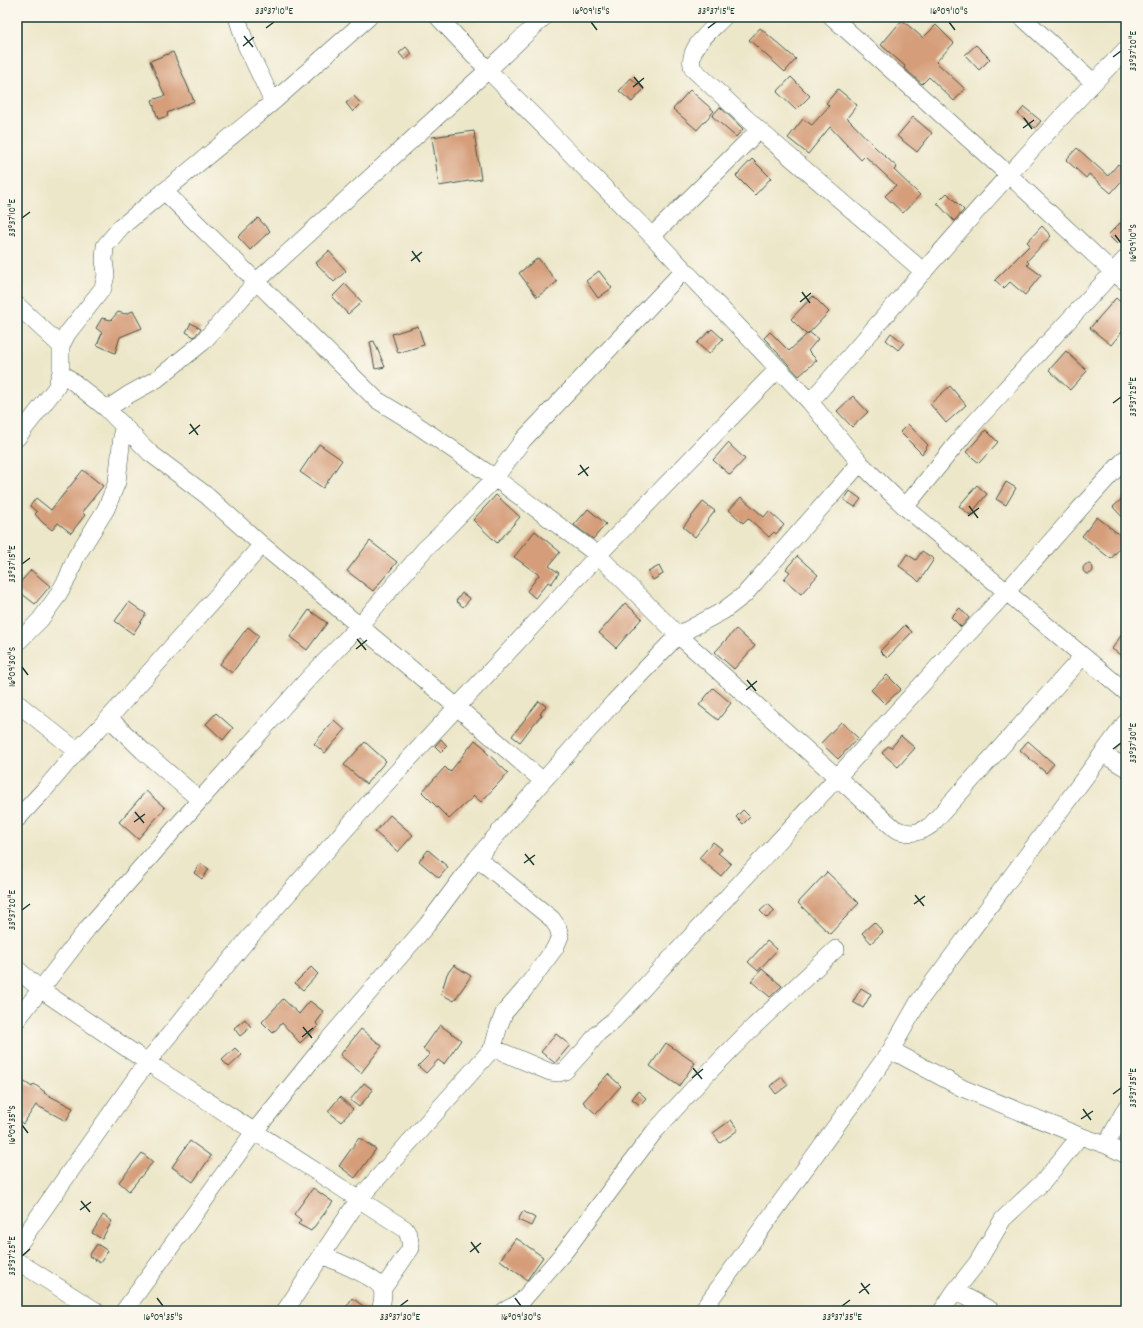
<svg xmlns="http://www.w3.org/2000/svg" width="1143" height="1328" viewBox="0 0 1143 1328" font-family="Dekko,sans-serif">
<rect width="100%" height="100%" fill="#fbf7ec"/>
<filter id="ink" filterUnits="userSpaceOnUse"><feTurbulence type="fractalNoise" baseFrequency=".025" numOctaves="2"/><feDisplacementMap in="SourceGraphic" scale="8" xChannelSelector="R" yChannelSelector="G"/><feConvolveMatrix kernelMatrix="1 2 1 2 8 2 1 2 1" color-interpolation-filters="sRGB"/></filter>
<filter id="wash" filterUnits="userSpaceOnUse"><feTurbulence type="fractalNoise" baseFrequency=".012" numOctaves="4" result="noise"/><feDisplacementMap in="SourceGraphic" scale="16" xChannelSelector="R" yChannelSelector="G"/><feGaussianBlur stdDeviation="0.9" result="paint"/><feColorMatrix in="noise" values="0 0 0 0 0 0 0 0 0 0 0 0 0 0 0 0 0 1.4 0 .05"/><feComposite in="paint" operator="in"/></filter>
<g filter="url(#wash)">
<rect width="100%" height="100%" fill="#ede7ca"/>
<g id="blocks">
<!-- building -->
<path fill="#d59d79" d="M902 20 923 38 936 25 954 43 936 62 965 89 954 101 929 77 922 84 904 68 905 66 881 45Z
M760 28 796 59 785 72 749 40Z
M976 45 990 59 979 70 965 55Z
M406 47 412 54 405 60 399 53Z
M173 52 194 101 167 113 168 116 158 119 152 100 165 96 150 61Z
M791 77 810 96 796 110 777 92Z
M631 78 644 89 632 102 619 91Z
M838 89 857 105 847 118 876 148 897 167 894 170 920 195 903 213 885 196 896 185 865 156 861 160 830 127 808 154 788 138 803 119 812 125 829 106 826 103Z
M690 90 714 111 697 130 673 109Z
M354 96 361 104 353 112 346 103Z
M720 107 743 129 736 137 712 116Z
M1024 107 1041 121 1035 128 1018 114Z
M913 117 932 133 917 152 897 136Z
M474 131 481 179 439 186 432 137Z
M1077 148 1108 176 1118 164 1126 171V176L1111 193 1089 174 1086 178 1066 160Z
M752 159 771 178 755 195 736 176Z
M947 193 964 210 954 221 937 203Z
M258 218 270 231 250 250 238 237Z
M1120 223 1126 229V236L1117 244 1108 235Z
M1042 226 1051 236 1027 261 1029 263 1027 265 1041 275 1025 295 1010 282 1004 288 995 280 1030 245 1027 242Z
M329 251 346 271 334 282 316 263Z
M538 258 557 282 537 297 519 273Z
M599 271 612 288 598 298 586 281Z
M345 284 362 302 348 314 332 297Z
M813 296 829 312 807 335 791 319Z
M1116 298 1126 307V327L1111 345 1090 328Z
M133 311 142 328 120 337 115 353 97 345 102 333 96 328 102 318 111 320 118 312 125 314Z
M191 323 201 329 194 337 186 332Z
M418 326 424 345 398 353 392 334Z
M712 329 723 339 709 354 697 343Z
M770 332 789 351 809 332 818 339 808 351 817 360 799 376 764 338Z
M891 333 904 343 898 350 886 340Z
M374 341 385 367 375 369 370 342Z
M1066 351 1087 371 1070 390 1049 370Z
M950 386 966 405 946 423 930 404Z
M853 396 868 412 852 427 837 411Z
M908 424 928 445 922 454 900 432Z
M986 430 998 442 979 463 966 452Z
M728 443 745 459 730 475 713 460Z
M319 444 342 460 323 488 300 472Z
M83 470 103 486 82 512 85 515 71 533 58 523 52 530 42 522 35 514 37 512 30 506 36 498 51 510Z
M1006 482 1016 488 1006 505 996 499Z
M977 485 987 494 970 515 959 506Z
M850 491 861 499 855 507 844 500Z
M496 495 520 517 497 543 473 520Z
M1126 495V521L1113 507Z
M741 497 764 517 769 511 784 525 776 534 774 532 769 537 748 518 743 523 729 510Z
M703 502 715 511 695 537 683 527Z
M588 509 606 524 593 539 574 525Z
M1097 517 1126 540 1111 559 1082 536Z
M535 531 560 552 549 566 559 573 551 584 548 582 535 598 527 591 539 575 514 557Z
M370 541 397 562 373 591 347 571Z
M922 551 934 559 919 582 914 577 899 566 907 554 916 560Z
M797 556 818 575 801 594 784 579 790 572 786 569Z
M1083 569a5 5 0 1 1 10 0a5 5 0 1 1-10 0Z
M659 566 663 574 653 580 648 572Z
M31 570 50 586 35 604 17 590V586Z
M462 593 470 599 463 607 456 601Z
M129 602 146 614 133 634 115 621Z
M625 603 642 618 616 648 599 633Z
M960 608 969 618 961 627 951 617Z
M309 610 327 623 307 650 290 637Z
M905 625 912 632 887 658 880 651Z
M248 627 259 636 232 673 220 664Z
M1126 628V659L1112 649Z
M736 629 755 646 734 669 715 652Z
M887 675 901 689 885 704 871 690Z
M713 688 731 703 718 720 699 705Z
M539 701 546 706 540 714 542 715 533 725 520 742 512 736Z
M216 713 233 728 223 740 206 724Z
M334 720 345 730 325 753 314 744Z
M841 722 858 738 838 759 821 743Z
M901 736 915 748 898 767 882 753 888 746 891 748Z
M441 739 447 746 441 752 435 746Z
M475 740 486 749 485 751 508 773 481 802 474 796 449 819 422 792 445 767 450 772Z
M1028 741 1054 764 1046 773 1020 750Z
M365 742 386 761 366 784 344 765Z
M146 791 165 808 138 839 119 822Z
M743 810 750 817 743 824 736 817Z
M390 815 413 835 398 852 375 832Z
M713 842 722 849 718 853 731 864 721 876 699 858Z
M428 850 448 867 439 878 419 861Z
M200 863 209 869 202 879 194 873Z
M827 872 859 903 830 934 798 903Z
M768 904 775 911 767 918 760 911Z
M874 922 883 932 871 943 862 933Z
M767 941 777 950 758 971 748 962Z
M454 965 471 976 454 1001 441 994 447 974Z
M311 967 318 974 303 990 295 983Z
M762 969 782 986 770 997 751 981Z
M861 988 871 994 863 1008 853 1002Z
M283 999 299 1014 310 1001 324 1012 316 1023 318 1026 300 1043 282 1023 273 1033 262 1022Z
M245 1019 251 1027 240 1036 234 1028Z
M440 1025 461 1040 444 1064 438 1060 426 1073 418 1066 430 1054 423 1049Z
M361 1029 382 1046 361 1073 340 1055Z
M556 1034 570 1045 555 1063 541 1052Z
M666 1043 695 1063 679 1086 650 1066Z
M235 1048 242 1055 229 1067 222 1060Z
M608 1074 621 1086 596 1114 583 1102Z
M17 1077 32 1087 34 1084 45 1092 44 1093 73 1108 66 1121 36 1105 23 1124 17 1119Z
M782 1077 788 1085 776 1094 770 1086Z
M364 1083 373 1090 359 1107 350 1100Z
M638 1091 646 1098 640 1105 632 1099Z
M340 1097 353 1109 341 1122 328 1111Z
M731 1120 738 1130 720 1143 713 1133Z
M359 1138 376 1149 355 1178 339 1166Z
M190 1141 211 1156 193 1182 172 1167Z
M142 1153 153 1162 129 1191 119 1182Z
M313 1188 333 1202 311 1231 298 1224 301 1220 294 1214Z
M523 1211 535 1218 531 1226 518 1220Z
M103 1215 112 1221 102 1239 92 1233Z
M516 1238 543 1257 527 1280 500 1260Z
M97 1244 108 1251 100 1263 89 1256Z
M352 1298 370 1311H344Z"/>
</g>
</g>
<g filter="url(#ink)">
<use href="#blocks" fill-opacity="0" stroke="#3e564a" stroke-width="1"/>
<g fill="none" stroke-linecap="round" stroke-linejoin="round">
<defs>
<path id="minor" d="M237 17 246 45 273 102
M438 17 488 70 652 236 810 402 860 463 905 507 1126 692
M724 17C711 31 685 49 693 69L759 130 924 272
M832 17 1009 175 1113 272 1126 282
M1022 17 1093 82
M164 191 377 400 408 419 495 478 598 555 678 635 895 829C908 835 919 834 931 825L1083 656
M652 236 759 130
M17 305 61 346
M61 372 107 409 150 453 206 495 262 545 457 707 543 781
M810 402C914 283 1016 162 1126 49
M107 409 128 395 157 379 203 342 256 282 488 70 544 17
M17 438 56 388 61 372V346L67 334 103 288 106 275 104 260 105 246 121 227 273 102 369 17
M905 507 967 431 1126 258
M17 643 40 620 56 598 67 579 76 557 106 509 117 482 123 427
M17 703 77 751
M109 718 262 545
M1103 754 1126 768
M17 819 45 789 77 751 109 718 143 751 200 800
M17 969 40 989 147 1062 405 1229 409 1236 411 1248 382 1290
M17 1020 87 929 200 800 308 679 360 625 424 550 446 529 495 478 523 440 684 270
M493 1048 550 1072 559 1073 565 1071 586 1048 598 1033 614 1020C739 885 864 748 988 612 1035 561 1079 508 1126 458
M891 1050 962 1088 1080 1136
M1106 1145 1126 1108
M17 1247 147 1062 248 939 383 787 598 555 778 369
M322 1255C335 1261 377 1277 382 1289 384 1296 382 1304 380 1311
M17 1261 96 1311
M955 1291 992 1311
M124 1311 254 1132 328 1040 427 925 477 858 543 781 614 702 678 635 723 611 744 595 860 463
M285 1311 359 1199 493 1048 498 1029 504 1013 524 990 555 948 560 936 558 928 552 919 477 858
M504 1311 521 1302 565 1251 654 1132 703 1078 749 1031 836 949
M702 1311 891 1050 919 1001 1126 722
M942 1311 955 1291 977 1263 1003 1219 1044 1181 1080 1136 1106 1145 1126 1155"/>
</defs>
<!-- minor casing -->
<use href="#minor" stroke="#3e564a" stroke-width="18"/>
<!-- minor -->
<use href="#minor" stroke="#fff" stroke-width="17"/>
</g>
</g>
<!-- ticks -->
<path fill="none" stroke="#1f3d34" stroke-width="1.5" d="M591 22 597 30M949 22 955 30M266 28 274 22M708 28 716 22M244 36 253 47M243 46 254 37M1113 57 1121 51M634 77 643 88M633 87 644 78M1024 118 1032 129M1023 128 1034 120M22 218 30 212M1115 235 1121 243M412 251 420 262M411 261 422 252M802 292 810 303M800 302 811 293M1113 403 1121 397M190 424 198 435M189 434 200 425M580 465 588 476M578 475 589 467M969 506 978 518M968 516 979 508M22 564 30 558M357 639 366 650M356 649 367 640M22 667 28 675M747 680 756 691M746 690 757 681M1113 749 1121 743M135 812 144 823M134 822 145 814M525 854 534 865M524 863 535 855M915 895 924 906M914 904 925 896M22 910 30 904M303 1027 312 1038M302 1037 313 1028M693 1068 702 1079M692 1078 703 1069M1113 1094 1121 1088M1083 1109 1091 1120M1081 1119 1093 1111M22 1125 28 1133M81 1201 90 1212M80 1210 91 1202M471 1242 479 1253M470 1252 481 1243M22 1256 30 1249M861 1283 869 1294M859 1293 870 1284M157 1298 163 1306M515 1298 521 1306M400 1306 408 1300M842 1306 850 1300"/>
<!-- margin -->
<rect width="1143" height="1328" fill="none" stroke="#fbf7ec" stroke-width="44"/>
<rect x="22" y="22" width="1099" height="1284" fill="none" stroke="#1f3d34" stroke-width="1.5"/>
<g font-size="10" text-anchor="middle" fill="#1f3d34">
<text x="274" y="14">33°37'10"E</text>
<text x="591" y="14">16°09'15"S</text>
<text x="716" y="14">33°37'15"E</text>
<text x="949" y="14">16°09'10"S</text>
<text transform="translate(1132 51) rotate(-90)" y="4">33°37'20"E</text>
<text transform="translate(11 218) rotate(-90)" y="4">33°37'10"E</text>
<text transform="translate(1132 243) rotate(-90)" y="4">16°09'10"S</text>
<text transform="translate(1132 397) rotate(-90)" y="4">33°37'25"E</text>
<text transform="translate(11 564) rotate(-90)" y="4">33°37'15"E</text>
<text transform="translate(11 667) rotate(-90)" y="4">16°09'30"S</text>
<text transform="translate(1132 743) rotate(-90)" y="4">33°37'30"E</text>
<text transform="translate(11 910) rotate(-90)" y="4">33°37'20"E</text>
<text transform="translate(1132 1088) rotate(-90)" y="4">33°37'35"E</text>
<text transform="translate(11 1125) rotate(-90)" y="4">16°09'35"S</text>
<text transform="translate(11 1256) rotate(-90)" y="4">33°37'25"E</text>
<text x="163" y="1320">16°09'35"S</text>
<text x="400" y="1320">33°37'30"E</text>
<text x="521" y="1320">16°09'30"S</text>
<text x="842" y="1320">33°37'35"E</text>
</g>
</svg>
